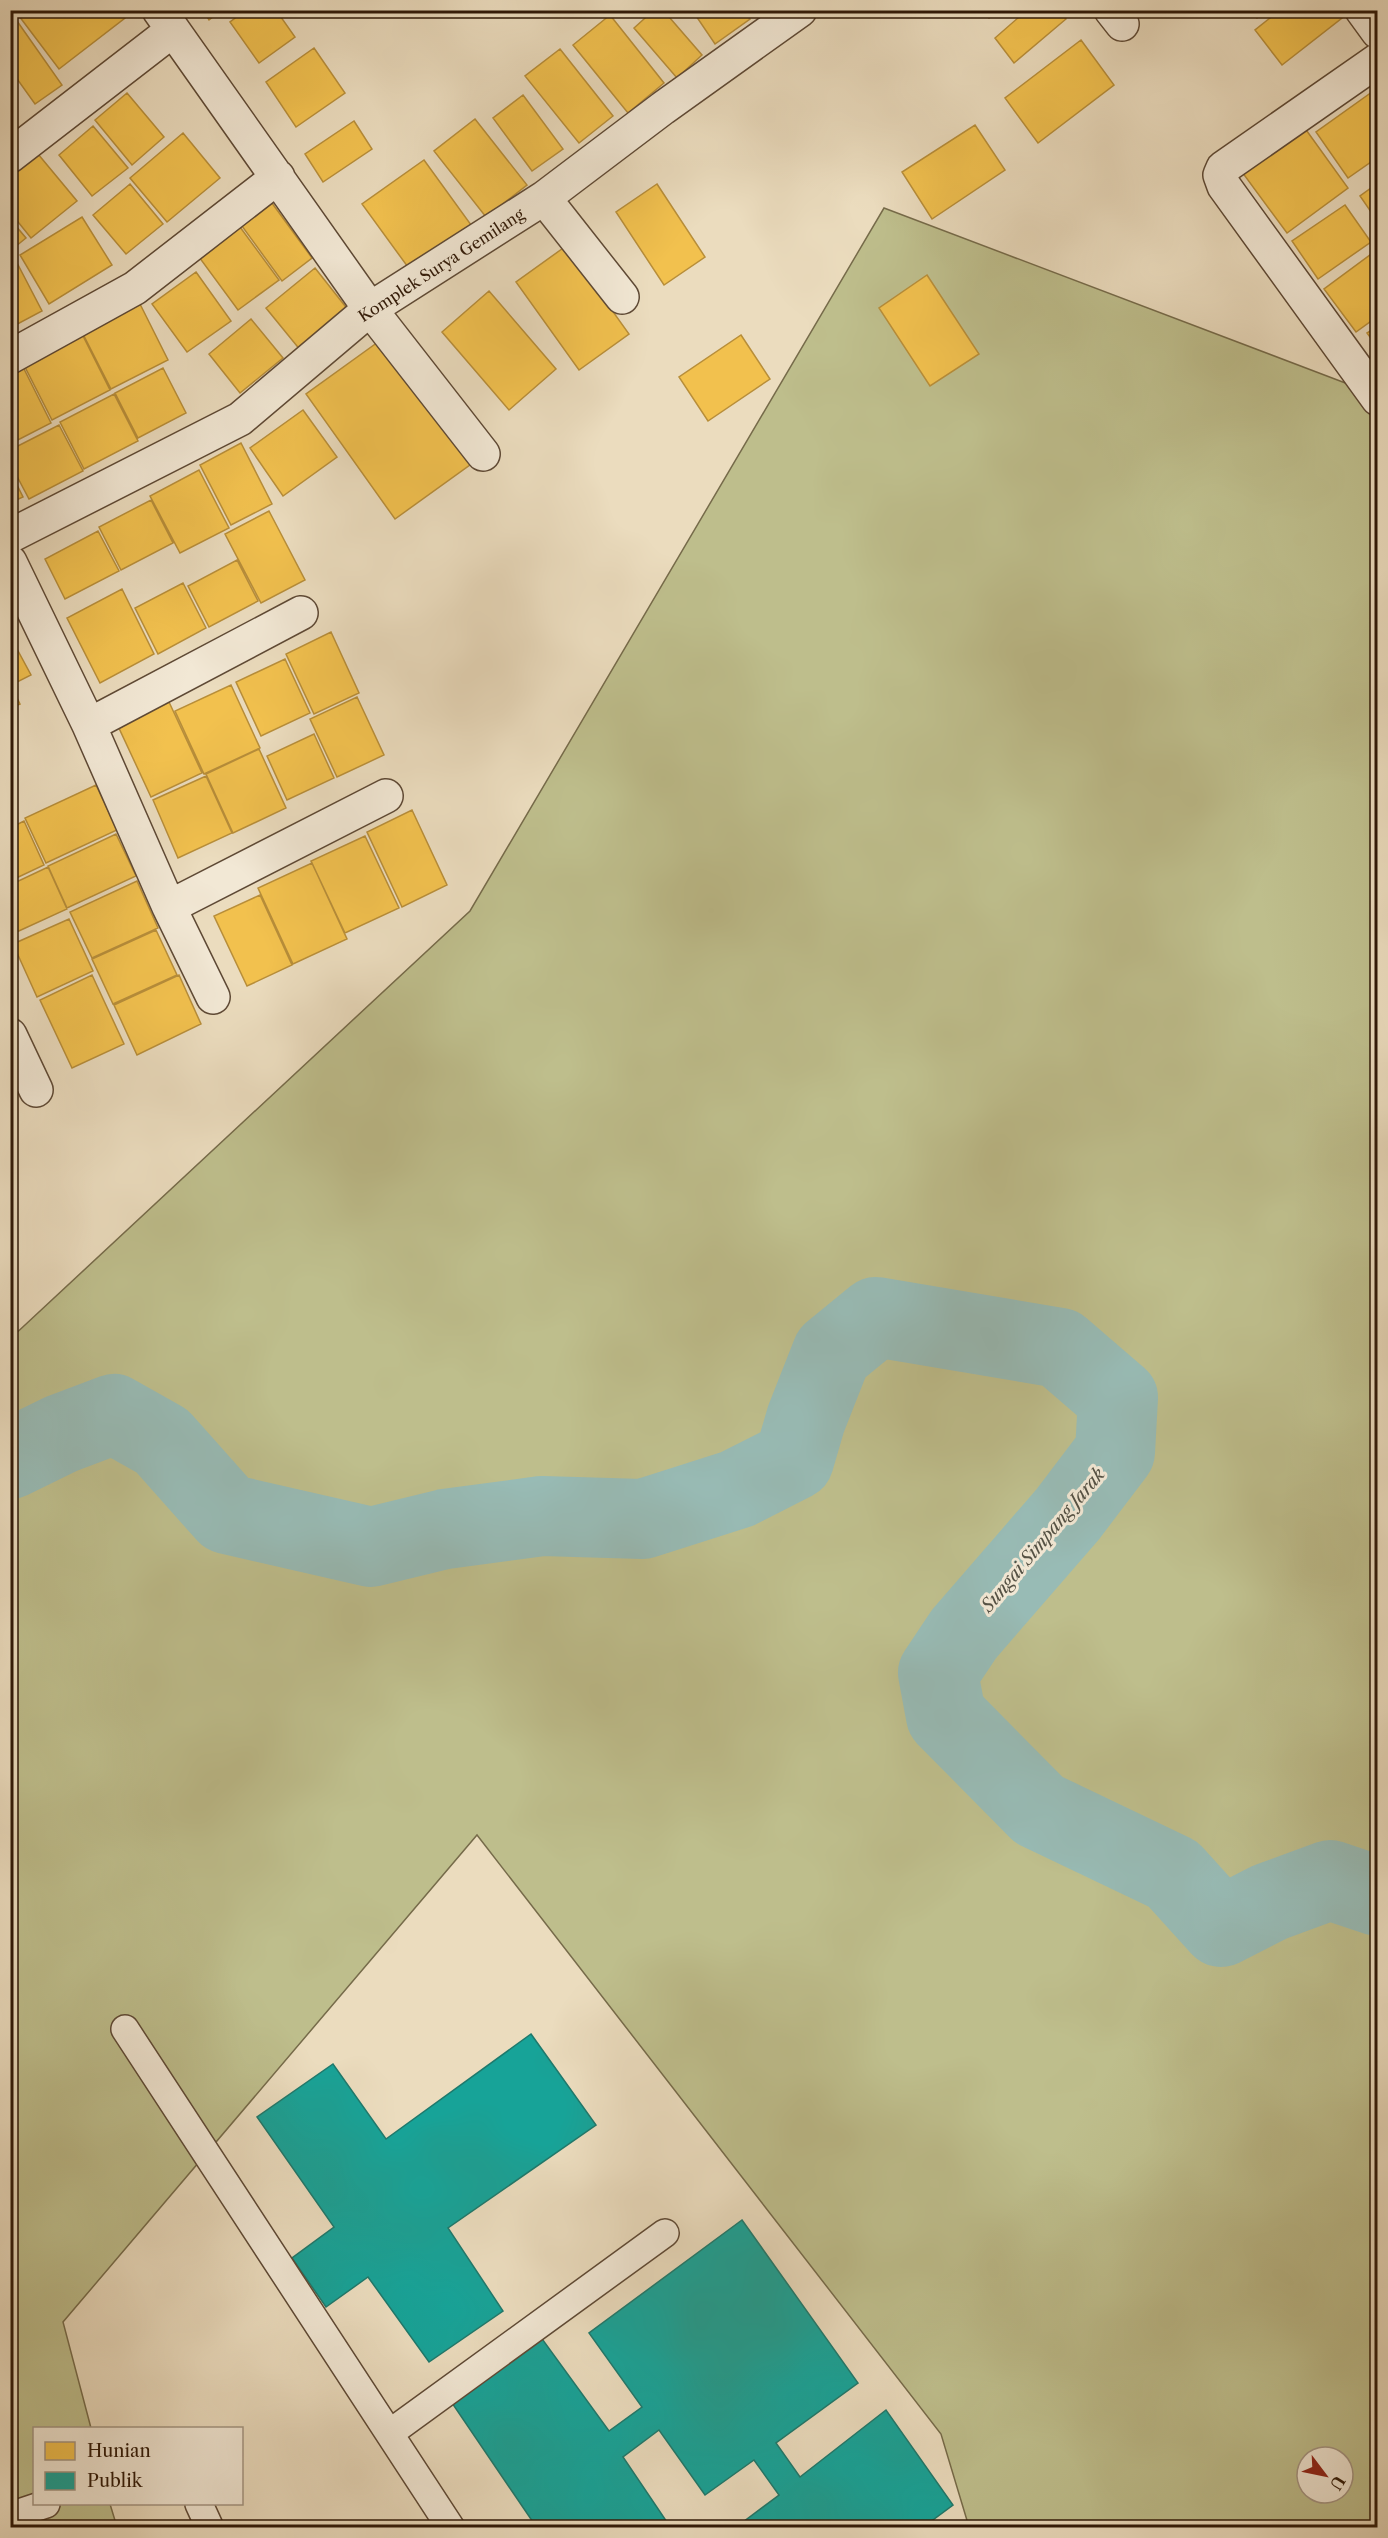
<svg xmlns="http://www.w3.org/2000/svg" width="1388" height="2538" viewBox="0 0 1388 2538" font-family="'Libre Caslon Text',serif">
<rect width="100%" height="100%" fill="#ebdcbe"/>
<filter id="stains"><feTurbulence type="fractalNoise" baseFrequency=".00333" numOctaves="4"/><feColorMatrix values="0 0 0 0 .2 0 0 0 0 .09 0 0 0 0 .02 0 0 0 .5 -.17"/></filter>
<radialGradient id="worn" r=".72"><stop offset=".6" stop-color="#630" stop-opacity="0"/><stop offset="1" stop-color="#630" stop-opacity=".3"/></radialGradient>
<!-- green -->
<path fill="#bebe8c" stroke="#766b4a" stroke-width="1.5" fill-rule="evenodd" d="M884 208 1377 395V2527H969L941 2434 477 1835 63 2322 91 2428H34V2504H110L117 2527 11 2528V1338L470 911ZM1307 2457H1343V2493H1307Z"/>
<!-- homes -->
<path fill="#f2c14e" stroke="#b88e39" stroke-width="1.5" d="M18 10H119L125 18 59 69 16 12Z
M203 10H222L209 20Z
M246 10H276L295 37 259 63 230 22Z
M654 10H663L702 55 677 78 634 28Z
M692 10H743L750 19 715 44Z
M984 10H999L989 18Z
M1027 10H1059L1066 19 1014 63 995 38Z
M1252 10H1268L1257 18Z
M1280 10H1336L1342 18 1282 65 1255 30Z
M610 15 664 83 628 113 573 45Z
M17 21 62 85 35 104 10 69V26Z
M1081 40 1114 85 1038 143 1005 98Z
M314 48 345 93 296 127 266 82Z
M560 49 613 116 579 143 525 76Z
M1372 92 1378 100V157L1348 178 1316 132Z
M127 93 164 137 132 165 95 120Z
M523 95 563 149 532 171 493 118Z
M475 119 527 185 486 217 434 151Z
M354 121 372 149 323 182 305 154Z
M975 125 1005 170 932 219 902 172Z
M93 126 128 168 92 196 59 155Z
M1304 127 1348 188 1287 233 1242 172Z
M183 133 220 178 167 222 130 178Z
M38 154 77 201 31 238 10 212V176Z
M424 160 474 229 413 274 362 204Z
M1378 183V222L1360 196Z
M130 184 163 224 126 254 93 215Z
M657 184 705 257 664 285 616 212Z
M269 199 312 258 282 281 239 222Z
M1345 205 1371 242 1318 279 1292 241Z
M82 217 112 265 49 304 20 255Z
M10 219 26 238 10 251Z
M240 227 279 280 238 310 199 257Z
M566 246 629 334 579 370 516 282Z
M1378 249V316L1356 332 1324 289Z
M15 259 42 311 10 328V261Z
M315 268 349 311 301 351 266 308Z
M196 272 231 321 187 352 152 304Z
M927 275 979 354 930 386 879 308Z
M489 291 556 369 509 410 442 332Z
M140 304 168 360 111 389 83 334Z
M251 319 283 358 240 393 209 354Z
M1378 326V348L1367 333Z
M82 334 110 390 52 420 24 365Z
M741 335 770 379 708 421 679 377Z
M385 337 474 462 395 519 306 394Z
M22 365 51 423 10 444V371Z
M163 368 186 413 138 438 115 393Z
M114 394 138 441 84 469 60 422Z
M303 410 337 457 283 496 250 448Z
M59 425 83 471 29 499 10 463V450Z
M241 443 272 504 231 525 200 465Z
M199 470 229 528 180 553 150 496Z
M10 471 23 497 10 503Z
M151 500 173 543 121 570 99 527Z
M269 511 305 580 261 603 225 534Z
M98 531 119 571 65 599 45 559Z
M237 560 258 601 209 627 188 586Z
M183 583 206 628 158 654 135 608Z
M122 589 154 654 100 683 67 618Z
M331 632 359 693 314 714 286 654Z
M10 636 31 675 11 685 20 704 10 708Z
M285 659 310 713 261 736 236 682Z
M231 685 260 748 204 774 175 711Z
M357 697 384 755 337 777 310 719Z
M169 702 202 773 151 797 118 726Z
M314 734 334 778 287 800 267 756Z
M259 749 286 808 233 833 206 774Z
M206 776 232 833 178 858 153 800Z
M96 785 117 830 46 863 25 818Z
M412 810 447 885 402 907 367 832Z
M24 821 44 865 10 881V828Z
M116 834 136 876 67 908 48 866Z
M365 836 399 908 345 933 311 861Z
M312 863 347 939 293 964 258 888Z
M48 867 67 909 10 935V885Z
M137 881 158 928 92 958 70 912Z
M260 895 292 965 247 986 214 916Z
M69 919 93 971 37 997 13 944Z
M156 930 177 975 113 1004 92 959Z
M92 975 124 1044 72 1068 40 1000Z
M179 975 201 1024 137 1055 114 1005Z
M10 1093 16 1104 10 1107Z"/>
<!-- public -->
<path fill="#17a398" stroke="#1e796c" stroke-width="1.5" d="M531 2034 596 2125 448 2228 503 2311 429 2362 368 2277 326 2307 292 2258 334 2227 257 2117 333 2064 386 2139Z
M742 2220 858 2383 776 2443 800 2477 886 2410 953 2505 922 2528H735L779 2495 754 2460 705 2495 659 2430 623 2457 671 2528H537L452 2403 540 2336 609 2431 642 2407 589 2333Z"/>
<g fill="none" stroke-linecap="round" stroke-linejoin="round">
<!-- river -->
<path stroke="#98bbb5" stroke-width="80" d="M10 1459 61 1434 114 1414 162 1441 227 1514 371 1547 445 1529 542 1516 643 1519 737 1489 794 1460 806 1419 832 1353 876 1317 1060 1348 1118 1398 1115 1452 1068 1514 964 1634 938 1673 946 1716 1039 1810 1173 1874 1221 1927 1270 1902 1330 1880 1378 1896"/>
<defs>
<path id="service" d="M125 2029 451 2528
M390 2433 665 2233
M199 2504 210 2528
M10 2516 46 2504"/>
<path id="minor" d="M159 10 370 309 483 454
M1111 10 1122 24
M1362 10 1378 32
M1378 60 1223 168 1220 175 1224 186 1378 399
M10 156 173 30
M544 198 622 297
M10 357 135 288 278 177
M10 536 240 419 370 309 544 198 663 108 800 10
M10 562 89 725 169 907 213 997
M89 725 301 613
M169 907 386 796
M10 1035 36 1090"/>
</defs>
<!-- service casing -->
<use href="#service" stroke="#5e4935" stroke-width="30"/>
<!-- minor casing -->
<use href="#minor" stroke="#5e4935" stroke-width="36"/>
<!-- service -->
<use href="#service" stroke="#f2e8d5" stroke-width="27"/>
<!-- minor -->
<use href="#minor" stroke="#f2e8d5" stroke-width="33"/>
</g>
<g text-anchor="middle" stroke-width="6" stroke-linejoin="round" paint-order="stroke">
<!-- street labels -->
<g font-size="16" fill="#2f1807" stroke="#f2e8d5">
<text transform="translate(441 265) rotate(-33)" y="6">Komplek Surya Gemilang</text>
</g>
<!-- water labels -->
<g font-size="18" font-style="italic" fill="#545144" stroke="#f2e8d5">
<text transform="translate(1043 1540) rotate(-50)" y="6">Sungai Simpang Jarak</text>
</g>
</g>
<!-- margin -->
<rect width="1388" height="2538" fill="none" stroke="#ebdcbe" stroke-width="36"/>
<rect x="12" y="12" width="1364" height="2514" fill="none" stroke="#2f1807" stroke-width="3"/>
<rect x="18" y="18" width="1352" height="2502" fill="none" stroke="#2f1807" stroke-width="1.5"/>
<!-- legend -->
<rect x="33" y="2427" width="210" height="78" fill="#f2e8d5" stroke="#a49583" stroke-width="1.5"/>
<rect x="45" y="2442" width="30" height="18" fill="#f2c14e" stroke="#a49583" stroke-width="1.5"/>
<text x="87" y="2457" font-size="18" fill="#2f1807">Hunian</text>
<rect x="45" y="2472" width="30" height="18" fill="#17a398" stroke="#a49583" stroke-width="1.5"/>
<text x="87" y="2487" font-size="18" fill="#2f1807">Publik</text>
<!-- north arrow -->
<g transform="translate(1325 2475) rotate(122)"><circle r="28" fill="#f2e8d5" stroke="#a49583" stroke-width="1.5"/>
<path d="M0-4.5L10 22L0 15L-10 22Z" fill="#8f2418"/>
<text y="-9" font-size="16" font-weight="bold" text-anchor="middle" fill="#2f1807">U</text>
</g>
<rect width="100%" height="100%" filter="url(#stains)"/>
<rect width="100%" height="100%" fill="url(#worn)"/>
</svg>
